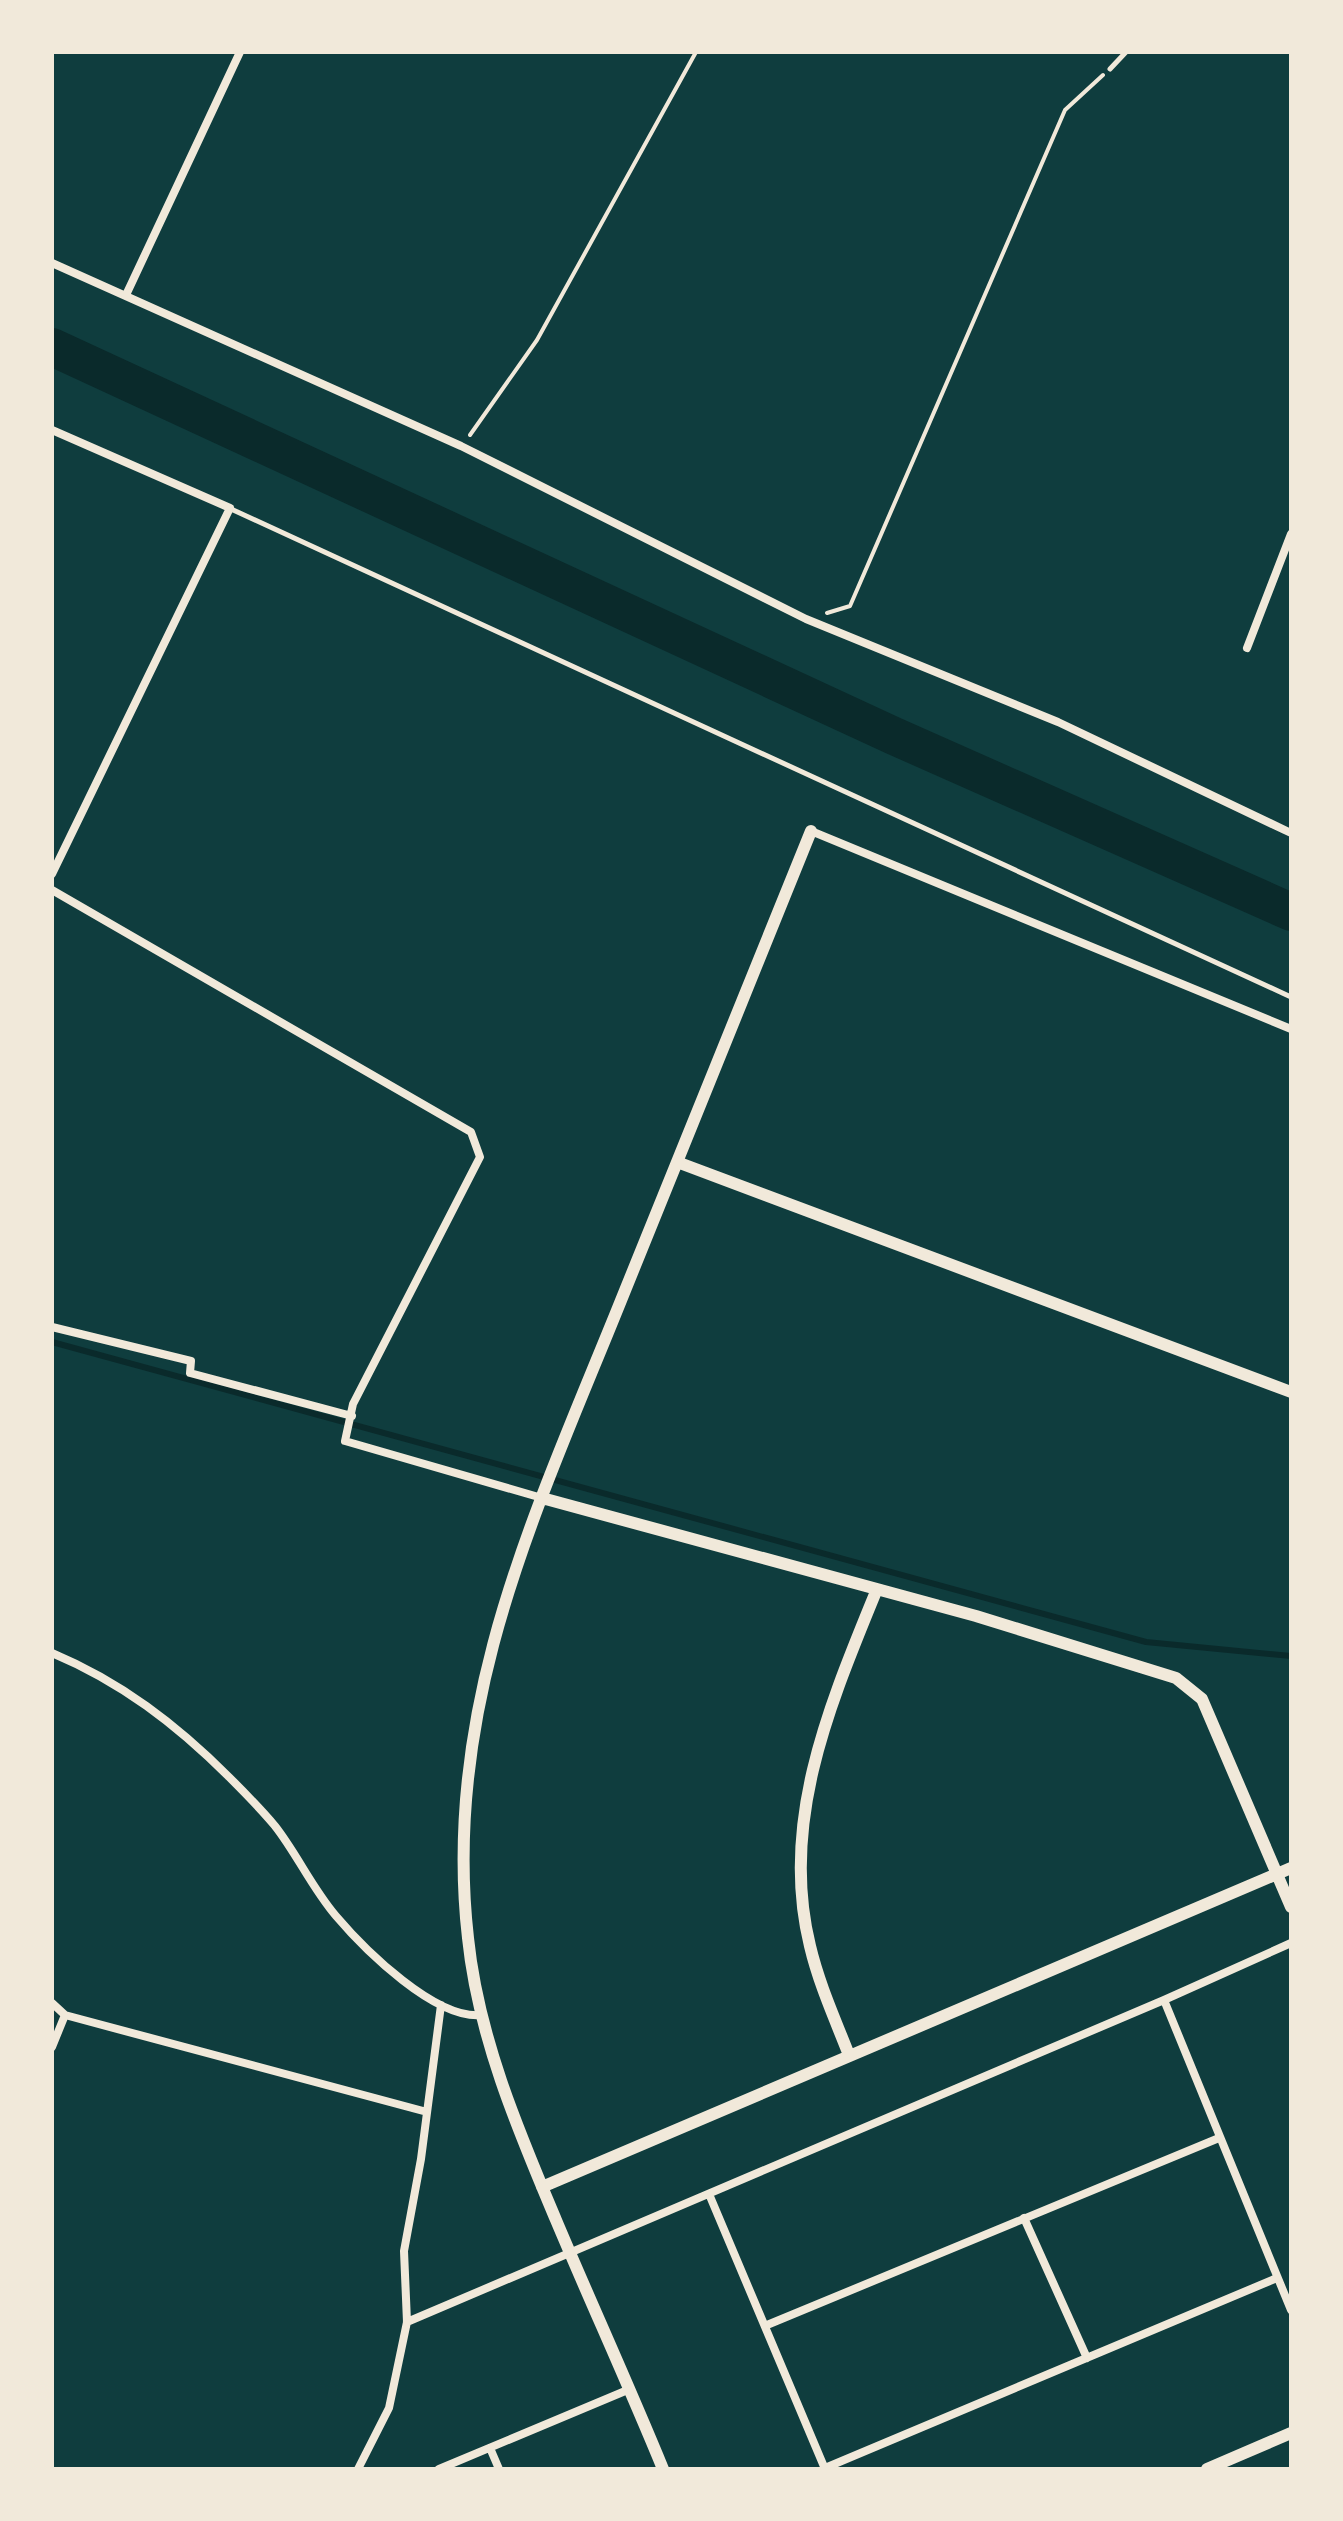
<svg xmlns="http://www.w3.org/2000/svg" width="1343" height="2521" viewBox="0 0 1343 2521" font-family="'PT Serif',serif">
<rect width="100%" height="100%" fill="#0f3d3e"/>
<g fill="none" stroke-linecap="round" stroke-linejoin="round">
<!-- stream -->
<path stroke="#0a2a2b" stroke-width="6" d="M52 1342 1146 1642 1291 1656"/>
<!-- river -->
<path stroke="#0a2a2b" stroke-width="38" d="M52 347 894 736 1291 912"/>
<!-- path -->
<path stroke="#f1e9da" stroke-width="4" d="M470 435 537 340 696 52
M827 613 850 606 1065 110 1103 75"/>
<!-- service -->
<path stroke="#f1e9da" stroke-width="5" d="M1110 69 1126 52
M231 509 1291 997"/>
<!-- minor -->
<path stroke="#f1e9da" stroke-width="8" d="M52 263 461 446 806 619 1058 722 1291 833
M126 295 240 52
M52 430 230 508 52 874
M1247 648 1291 534
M811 831 1291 1029
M52 890 471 1132 480 1157 353 1404 345 1441 542 1498
M52 1327 191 1361 190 1373 352 1416
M52 1653C121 1682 176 1724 229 1777 244 1792 261 1809 275 1826 297 1854 312 1888 336 1916 364 1949 436 2021 483 2015
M1164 2000 1291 2310
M52 2003 65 2015 427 2112
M52 2047 65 2015
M709 2194 825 2469
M1024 2218 1087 2358
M407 2322 1164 2000 1291 1943
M767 2325 1219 2138
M490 2448 499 2469
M825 2468 1277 2278
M358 2469 389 2408 407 2322 404 2251 421 2159 441 2005
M439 2469 630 2389"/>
<!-- tertiary -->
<path stroke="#f1e9da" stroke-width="12" d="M677 1162 1291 1392
M542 1498 976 1616 1176 1678 1202 1699 1291 1907
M849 2055C835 2019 819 1984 810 1946 779 1821 831 1702 877 1589
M542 2187 1291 1868
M663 2469C629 2386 591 2303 556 2220 518 2130 478 2036 468 1938 441 1702 539 1505 624 1293 686 1139 749 985 811 831
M1207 2469 1291 2433"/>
</g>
<!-- border -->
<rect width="1343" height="2521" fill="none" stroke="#f1e9da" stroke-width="108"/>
</svg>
